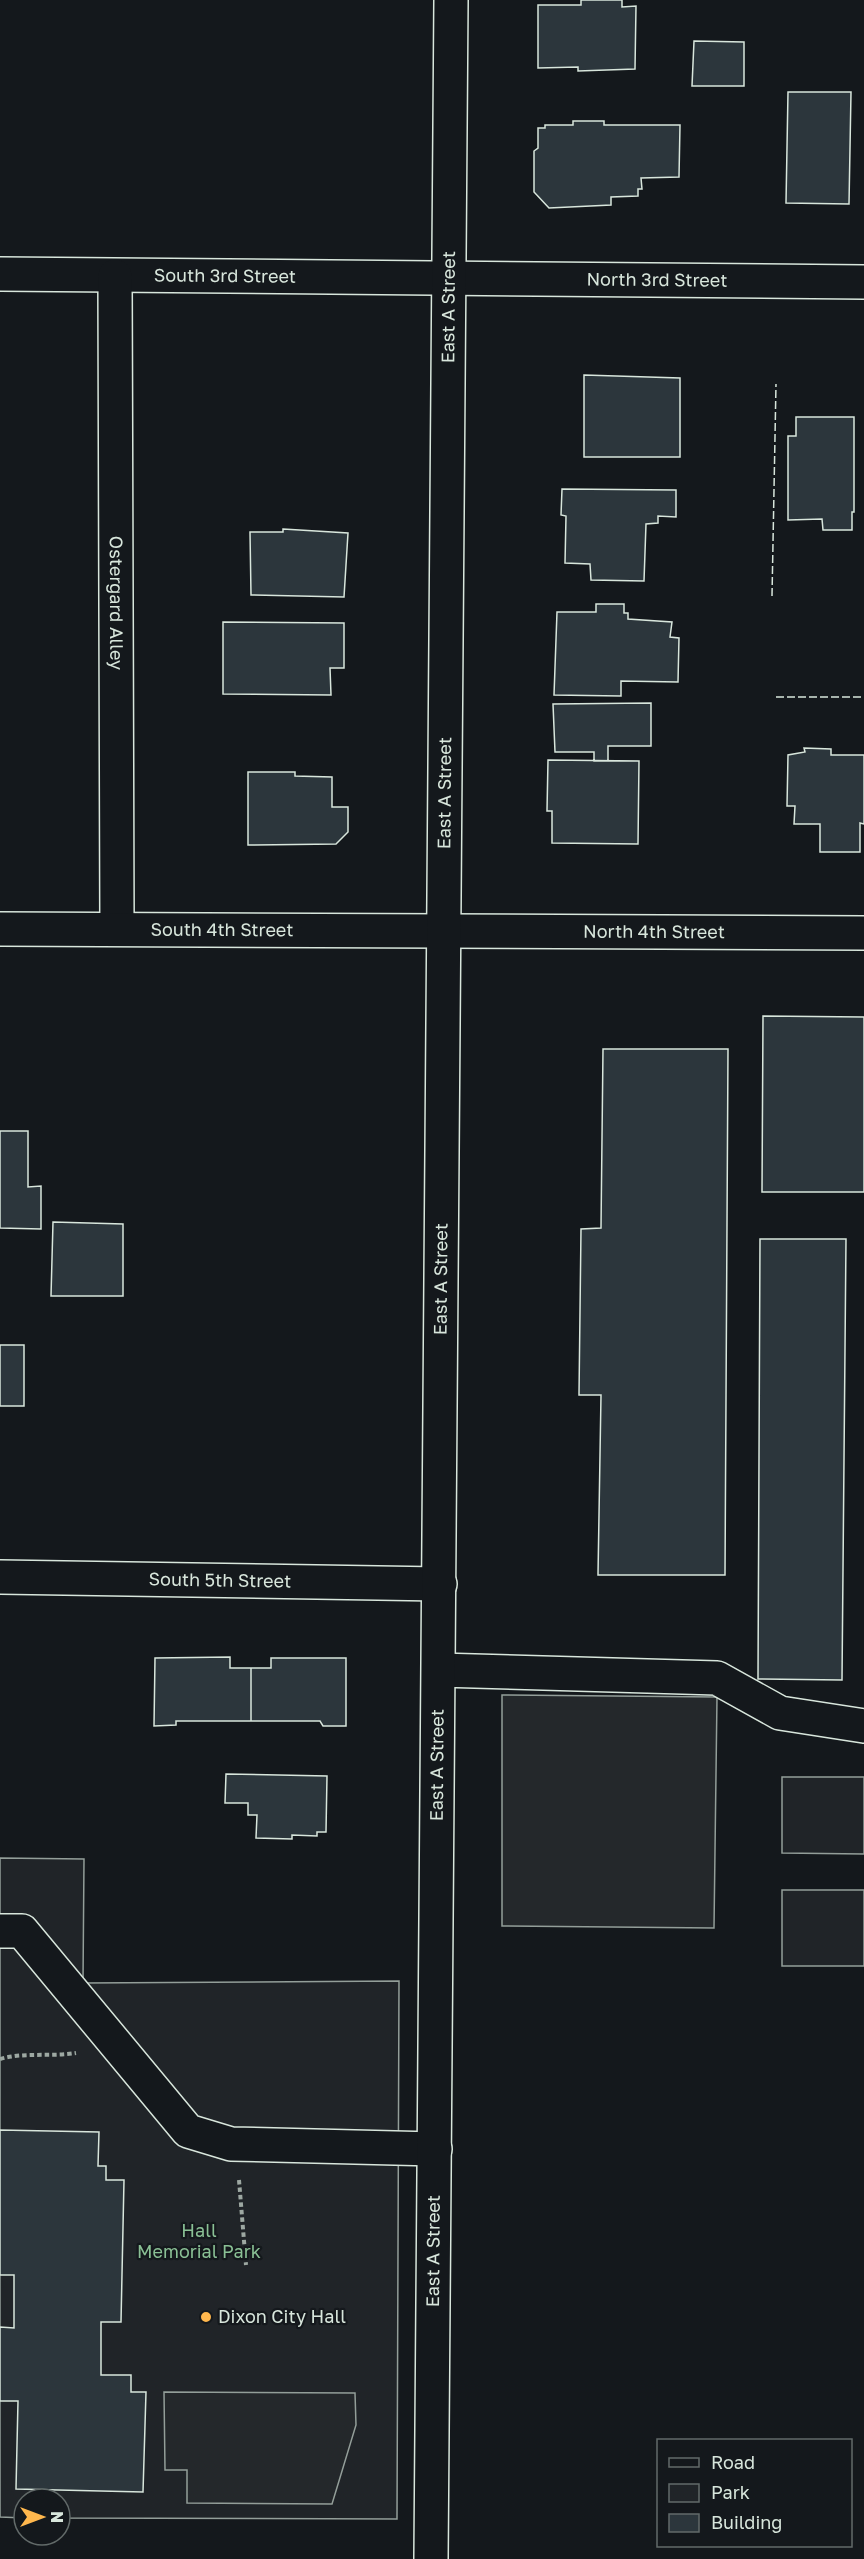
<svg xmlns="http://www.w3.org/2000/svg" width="864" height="2559" viewBox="0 0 864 2559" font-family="'Golos Text',sans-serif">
<rect width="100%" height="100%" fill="#14181c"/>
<!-- green -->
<path fill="#202428" stroke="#939e99" stroke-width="1.5" d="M782 1777H864V1854L782 1853Z
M0 1858 84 1859 83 1983 399 1981 397 2519 60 2518V2499H24V2518L0 2517Z
M782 1890H864V1966H782Z"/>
<!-- parking -->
<path fill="#24282b" stroke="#939e99" stroke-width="1.5" d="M502 1695 717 1697 714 1928 502 1926Z
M164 2392 355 2393 356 2425 332 2504 187 2503V2470H165Z"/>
<!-- building -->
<path fill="#2c363c" stroke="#d8e6dc" stroke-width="1.5" d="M581 0H622V7L636 6 635 69 578 71V67L538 68V5H581Z
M694 41 744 42V86H692Z
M788 92H851L849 204 786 203Z
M573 121H604V125H680L679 177 641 178 642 189H638V196L611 197V205L549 208 534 192V151L538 148V128H545V125H573Z
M584 375 680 378V457H584Z
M796 417H854V512H852V530H823L822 519 788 520V436H796Z
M562 489 676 490V517L658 516V523L646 524 644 581 591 580 590 564 565 563 566 516 561 515Z
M283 529 348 533 344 597 251 595 250 532H283Z
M596 604H624V613H628V619L672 622 670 637 679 638 678 682 621 681V696L554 695 557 612H596Z
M223 622 344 623V668H330L331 695 223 694Z
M651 703V746H608V761H594V752H555L553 704Z
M804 748 831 749V755H864V824L860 823V852H820V824H794L795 806H787L788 755 805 752Z
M548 760 639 761 638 844 552 843V811H547Z
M248 772H295V776L332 777V807H348V832L336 844 248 845Z
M763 1016 864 1017V1192H762Z
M603 1049H728L725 1575H598L601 1395H579L581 1229 601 1228Z
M0 1131H28V1187L41 1186V1229L0 1228Z
M53 1222 123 1224V1296H51Z
M760 1239H846L842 1680 758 1679Z
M0 1345H24V1406H0Z
M230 1657V1668H251V1721H176V1725L154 1726 155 1658Z
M271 1658H346V1726H323L320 1721H251V1668H271Z
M226 1774 327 1776 326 1832H317V1836L292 1835V1839L256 1838 257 1815H248V1803H225Z
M0 2130 99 2132 98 2166H106V2180H124L121 2322H101V2375H131V2392H146L143 2492 16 2489 18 2401H0V2327L14 2328V2275H0Z"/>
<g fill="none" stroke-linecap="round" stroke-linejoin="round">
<defs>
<g id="minor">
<path id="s1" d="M0 274 864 282"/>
<path id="s2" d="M115 276 117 929"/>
<path id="s3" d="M0 929 864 933"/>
<path id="s4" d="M0 1577 440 1584"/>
<path d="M439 1670 717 1678 780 1713 864 1726"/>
<path d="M0 1931H22L188 2131 231 2144 435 2149"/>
<path id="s5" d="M431 2559 451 0"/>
</g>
</defs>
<!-- minor casing -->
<use href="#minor" stroke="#d8e6dc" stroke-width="36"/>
<!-- path -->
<path stroke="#9da8a2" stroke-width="4" stroke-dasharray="4.5 3" stroke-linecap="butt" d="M0 2059C24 2052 51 2057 76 2053
M239 2180 246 2265"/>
<!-- minor -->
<use href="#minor" stroke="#14181c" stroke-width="33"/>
<!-- fence -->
<path stroke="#d8e6dc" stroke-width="1.5" stroke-dasharray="8 3" stroke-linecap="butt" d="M772 596 776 384
M776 697H864"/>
</g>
<!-- markers -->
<circle fill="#ffb74d" stroke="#14181c" stroke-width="2" cx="206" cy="2317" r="6"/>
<g text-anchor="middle" stroke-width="4.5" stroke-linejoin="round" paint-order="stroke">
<!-- street labels -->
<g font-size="18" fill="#d8e6dc" stroke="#14181c">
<text dy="6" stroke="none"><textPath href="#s1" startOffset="225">South 3rd Street</textPath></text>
<text dy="6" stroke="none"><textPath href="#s1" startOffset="657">North 3rd Street</textPath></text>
<text dy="6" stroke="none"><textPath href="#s5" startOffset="2252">East A Street</textPath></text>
<text dy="6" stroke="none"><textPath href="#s2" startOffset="327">Ostergard Alley</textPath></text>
<text dy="6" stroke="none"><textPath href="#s5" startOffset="1766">East A Street</textPath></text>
<text dy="6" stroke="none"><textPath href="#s3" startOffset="222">South 4th Street</textPath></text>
<text dy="6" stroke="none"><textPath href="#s3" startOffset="654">North 4th Street</textPath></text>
<text dy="6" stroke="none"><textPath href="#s5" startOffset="1280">East A Street</textPath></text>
<text dy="6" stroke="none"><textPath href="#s4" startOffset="220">South 5th Street</textPath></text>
<text dy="6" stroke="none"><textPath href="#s5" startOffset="794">East A Street</textPath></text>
<text dy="6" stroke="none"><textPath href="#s5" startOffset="308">East A Street</textPath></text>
</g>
<!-- park labels -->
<g font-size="18" fill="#8ac095" stroke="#14181c">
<text x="199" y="2237">Hall<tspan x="199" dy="21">Memorial Park</tspan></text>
</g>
<!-- poi labels -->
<g font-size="18" fill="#d8e6dc" stroke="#14181c" text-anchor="start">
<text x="218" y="2323">Dixon City Hall</text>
</g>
</g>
<!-- legend -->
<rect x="657" y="2439" width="195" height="108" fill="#14181c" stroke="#626a69" stroke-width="1.5"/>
<rect x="669" y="2458" width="30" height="9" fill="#14181c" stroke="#626a69" stroke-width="1.5"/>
<text x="711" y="2469" font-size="18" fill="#d8e6dc">Road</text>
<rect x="669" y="2484" width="30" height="18" fill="#202428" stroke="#626a69" stroke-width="1.5"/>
<text x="711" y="2499" font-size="18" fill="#d8e6dc">Park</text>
<rect x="669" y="2514" width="30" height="18" fill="#2c363c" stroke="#626a69" stroke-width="1.5"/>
<text x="711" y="2529" font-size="18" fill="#d8e6dc">Building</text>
<!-- north arrow -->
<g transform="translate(42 2517) rotate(90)"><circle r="28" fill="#14181c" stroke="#626a69" stroke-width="1.5"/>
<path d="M0-4.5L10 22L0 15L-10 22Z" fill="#ffb74d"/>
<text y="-9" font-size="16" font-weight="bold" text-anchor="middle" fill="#d8e6dc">N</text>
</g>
</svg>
